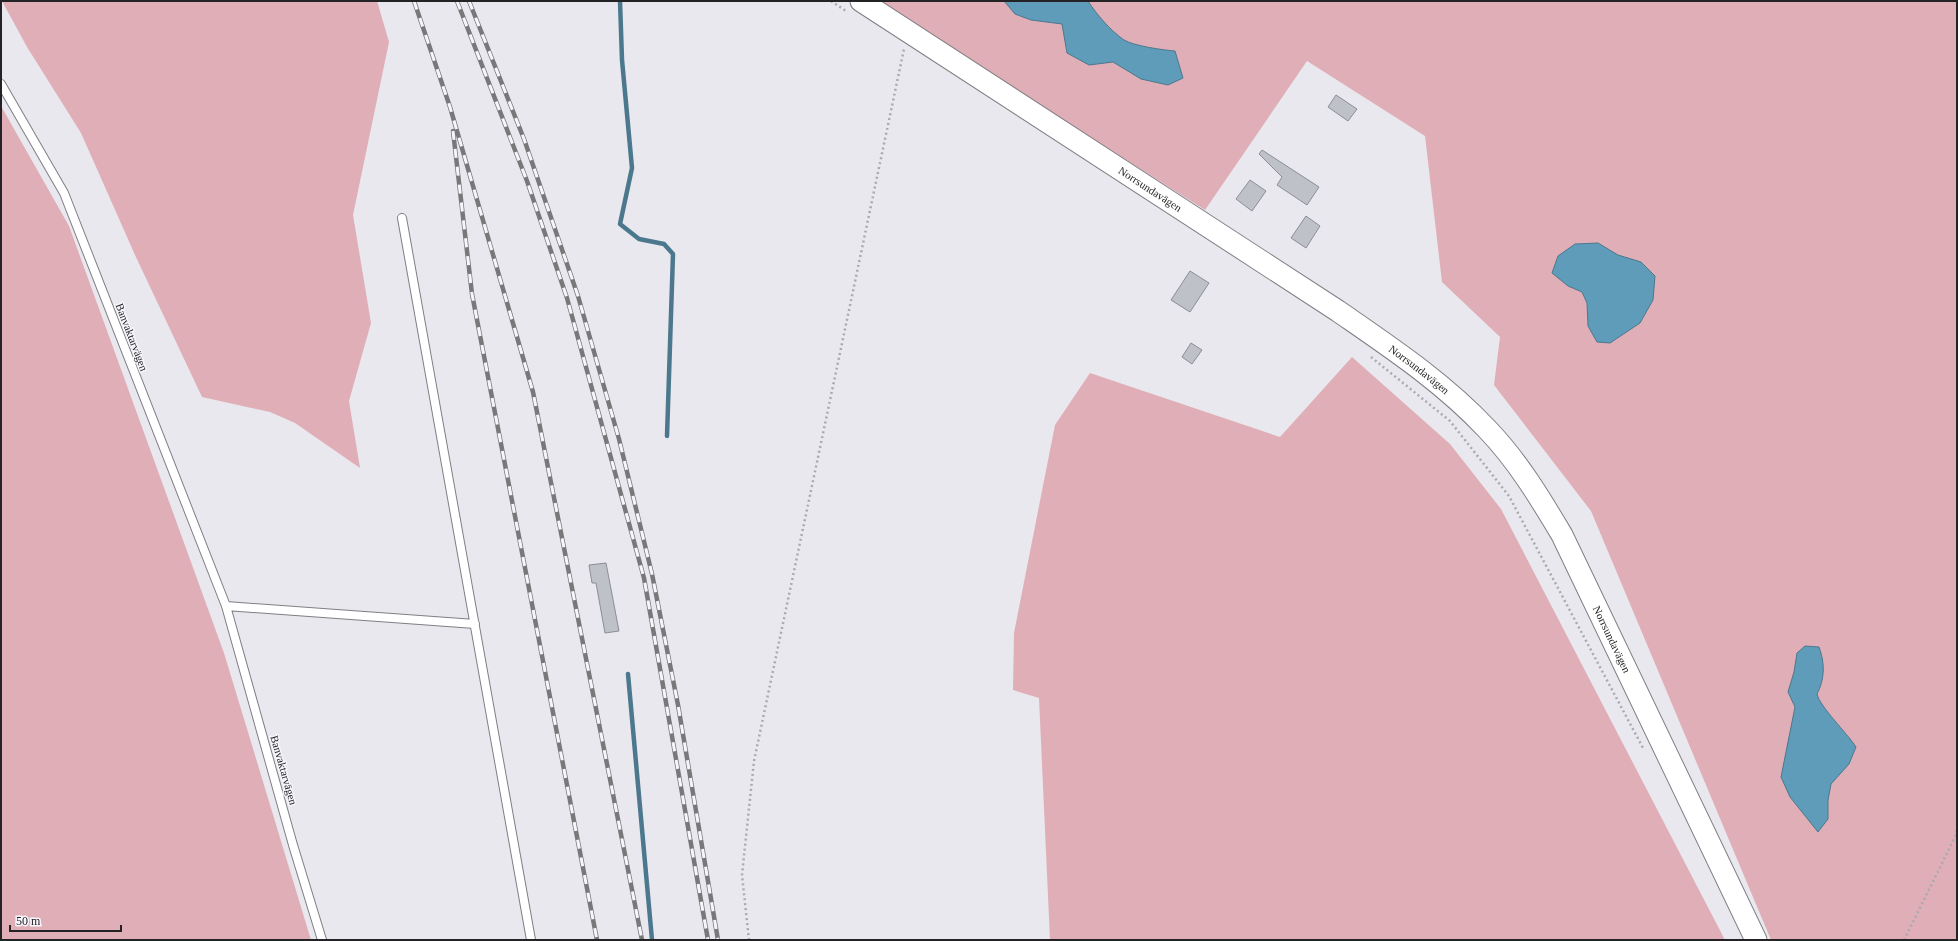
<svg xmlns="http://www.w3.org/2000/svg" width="1958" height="941" viewBox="0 0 1958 941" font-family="Georgia,serif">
<rect width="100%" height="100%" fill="#e9e8ee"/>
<!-- green -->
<path fill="#e0aeb6" d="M2 1H377L389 42 353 215 371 323 349 401 360 468 295 423 270 412 202 397 135 255 81 133 27 47Z
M877 1H1957V940H1771L1591 511 1494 385 1500 337 1442 282 1425 136 1307 61 1205 210Z
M1 106 69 226 224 653 311 940H1Z
M1352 357 1450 444 1501 509 1725 940H1050L1039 698 1013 690 1014 633 1055 425 1090 373 1280 437Z"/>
<!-- water -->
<path fill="#5e9cba" stroke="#4c788d" d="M1004 1H1088C1097 15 1110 30 1124 40 1134 46 1163 50 1175 51L1183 78 1168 85 1141 79 1113 62 1089 65 1067 53 1062 24 1031 20 1015 14Z
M1598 243 1618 255 1641 262 1655 276 1653 300 1640 323 1610 343 1597 342 1588 326 1587 303 1582 292 1568 286 1552 273 1558 256 1575 244Z
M1805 646 1819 647C1825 663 1825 679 1817 694 1820 707 1847 733 1856 747L1849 764 1831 784 1828 800V819L1818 832 1790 797 1781 777 1795 707 1788 692 1794 672 1797 653Z"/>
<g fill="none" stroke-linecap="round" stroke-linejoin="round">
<!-- stream -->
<path stroke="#4c788d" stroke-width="4.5" d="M620 1 622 60 632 168 620 224 639 239 664 244 673 254 667 436
M628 674 652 940"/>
</g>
<!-- building -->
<path fill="#bec1c7" stroke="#8b8e94" d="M1336 95 1357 109 1348 121 1328 107Z
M1262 150 1319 187 1307 205 1277 185 1282 177 1259 154Z
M1250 180 1266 191 1252 211 1236 199Z
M1306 216 1320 226 1306 248 1291 238Z
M1190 271 1209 283 1190 312 1171 300Z
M1191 343 1202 350 1192 364 1182 357Z
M606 563 619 631 605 633 596 583H592L589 565Z"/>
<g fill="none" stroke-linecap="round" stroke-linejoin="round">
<defs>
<path id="service" d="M1 84 64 193 226 606 293 845 322 940
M402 218 531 940
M226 606 475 624"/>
<g id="tertiary">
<path id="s1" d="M861 1 1338 311C1390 347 1443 382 1487 429 1517 460 1540 498 1562 535L1756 940"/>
</g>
</defs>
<!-- service casing -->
<use href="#service" stroke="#807e84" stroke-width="10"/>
<!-- tertiary casing -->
<use href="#tertiary" stroke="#807e84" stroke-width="23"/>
<!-- path -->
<path stroke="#aaa9ae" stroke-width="2.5" stroke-dasharray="2 3" stroke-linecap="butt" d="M831 1 846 11
M1371 357 1450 421 1509 496 1643 748
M749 940 742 875 754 761 904 49
M1904 940 1956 835 1957 829"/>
<!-- service -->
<use href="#service" stroke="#fff" stroke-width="8"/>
<!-- tertiary -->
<use href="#tertiary" stroke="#fff" stroke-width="21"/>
<defs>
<path id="rail" d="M414 1 450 107 533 392 642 940
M457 1 527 181 567 298 644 578 708 940
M469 1 524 139 578 296 619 439 652 574 678 705 718 940
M453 131 472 294 597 940"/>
</defs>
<!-- rail casing -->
<use href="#rail" stroke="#78787b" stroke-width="4.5"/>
<!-- rail -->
<use href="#rail" stroke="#f7f5fc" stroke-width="3" stroke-dasharray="9" stroke-linecap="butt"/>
</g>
<g text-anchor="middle" stroke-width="3" stroke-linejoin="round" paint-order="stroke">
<!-- street labels -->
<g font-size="11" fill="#232325" stroke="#f7f5fc">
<text dy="4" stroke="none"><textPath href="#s1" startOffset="345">Norrsundavägen</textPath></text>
<text transform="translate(132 337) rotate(69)" y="4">Banvaktarvägen</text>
<text dy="4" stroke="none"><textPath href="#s1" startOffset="669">Norrsundavägen</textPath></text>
<text dy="4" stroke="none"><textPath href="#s1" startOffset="1005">Norrsundavägen</textPath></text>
<text transform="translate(284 770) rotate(74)" y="4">Banvaktarvägen</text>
</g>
</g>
<!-- border -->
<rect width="1958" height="941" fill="none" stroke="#232325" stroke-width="4"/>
<!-- scale -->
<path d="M10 925v6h111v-6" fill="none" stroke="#232325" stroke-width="2"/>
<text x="16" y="925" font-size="12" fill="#232325" stroke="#f7f5fc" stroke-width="3" paint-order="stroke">50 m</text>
</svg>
